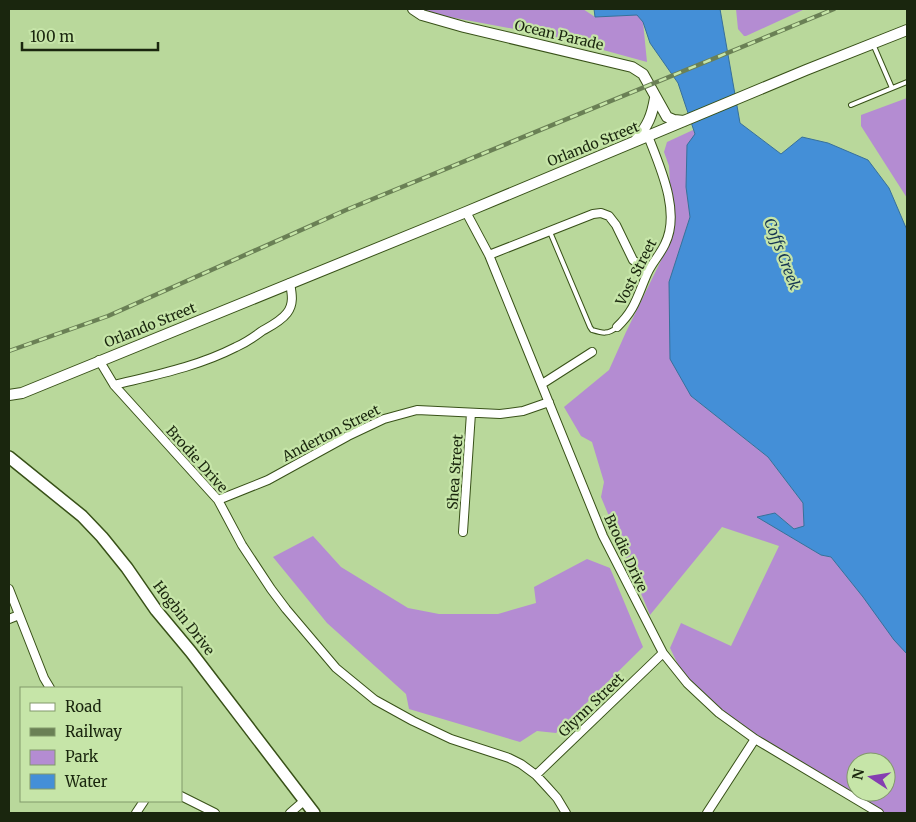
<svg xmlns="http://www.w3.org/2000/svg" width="916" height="822" viewBox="0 0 916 822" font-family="Merriweather,serif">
<rect width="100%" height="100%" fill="#b9d89b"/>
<!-- green -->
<path fill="#b48cd2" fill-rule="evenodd" d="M424 9H583L595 17 637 15 643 22 647 62 552 36 444 16 427 12Z
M736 9H805L746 36H744L738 29Z
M907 98V198L861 126V115Z
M693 130 695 134 686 187 690 217 669 282 691 396 768 457 803 503 804 526 794 529 775 513 757 517 821 555 831 557 907 651V813H879L755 739 687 683 670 648 681 623 731 646 779 546 722 527 650 615 601 497 604 482 592 442 581 436 564 407 609 370 626 332 673 236 669 166 664 152 667 142ZM856 762H886V792H856Z
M313 536 341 567 408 608 439 614H498L536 603 534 587 587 559 610 568 643 647 556 733 537 731 520 742 409 709 406 694 327 623 273 557Z"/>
<!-- water -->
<path fill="#448fd7" stroke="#37709b" d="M594 9H720L740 123 781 154 802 137 828 143 868 160 889 188 907 230V654L894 640 863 597 831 557 821 555 757 517 775 513 794 529 804 526 803 503 768 457 691 396 670 359 669 282 690 217 686 187 687 145 695 134 678 83 650 43 643 22 637 15 595 17Z"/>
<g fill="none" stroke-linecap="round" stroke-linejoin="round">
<defs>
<path id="service" d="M873 44 892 88
M851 105 907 82
M550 232 590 327 592 330C602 333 608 335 617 327"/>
<path id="minor" d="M466 212 489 255 603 536 663 653 687 683 719 713 755 739 879 813
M489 255 593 214 601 213 609 216 616 225 633 260 648 272
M617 327C635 310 637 297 647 274 651 264 660 255 665 244 681 212 660 167 648 136
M99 360 114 385 218 500 242 545 271 589 286 609 336 668 375 700 413 721 451 739 509 758 521 764 536 775 548 788 557 798 566 813
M542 384 592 352
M114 385C155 375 197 367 236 347 245 343 254 337 262 331 271 326 281 321 287 313 294 304 292 294 290 283
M218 500 268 480 348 436 384 419 417 410 500 414 523 411 549 402
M463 532 471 413
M9 589 44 678 50 688
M9 619 19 615
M536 775 663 653
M181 796 215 813
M136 813 144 801
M290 813 305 800
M707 813 755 739"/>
<path id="tertiary" d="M413 9 422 15 464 27 632 67 643 74 667 117 674 120 684 121
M636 140C648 125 652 116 655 98
M9 395 22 393 466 212 806 70 907 30"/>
<path id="secondary" d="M9 457 82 516 102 537 127 568 156 610 191 652 314 813"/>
</defs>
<!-- service casing -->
<use href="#service" stroke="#385118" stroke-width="6"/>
<!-- minor casing -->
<use href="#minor" stroke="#385118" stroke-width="10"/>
<!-- tertiary casing -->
<use href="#tertiary" stroke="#385118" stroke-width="12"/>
<!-- secondary casing -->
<use href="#secondary" stroke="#385118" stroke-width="14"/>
<!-- service -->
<use href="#service" stroke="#fff" stroke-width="4"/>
<!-- minor -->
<use href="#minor" stroke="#fff" stroke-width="8"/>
<!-- tertiary -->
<use href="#tertiary" stroke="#fff" stroke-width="10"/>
<!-- secondary -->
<use href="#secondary" stroke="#fff" stroke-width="11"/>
<defs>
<path id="rail" d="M9 351 108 316 346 210 834 9"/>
</defs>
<!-- rail casing -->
<use href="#rail" stroke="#6a8055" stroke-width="4.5"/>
<!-- rail -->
<use href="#rail" stroke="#c6e5a8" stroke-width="2.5" stroke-dasharray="8" stroke-linecap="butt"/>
</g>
<g text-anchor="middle" stroke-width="4.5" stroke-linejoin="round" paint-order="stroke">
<!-- street labels -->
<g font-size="14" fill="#1a260e" stroke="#c6e5a8">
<text transform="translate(559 35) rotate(13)" y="5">Ocean Parade</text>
<text transform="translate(593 144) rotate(-22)" y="5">Orlando Street</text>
<text transform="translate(636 272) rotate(-63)" y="5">Vost Street</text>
<text transform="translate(150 325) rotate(-22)" y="5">Orlando Street</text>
<text transform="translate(331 433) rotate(-27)" y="5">Anderton Street</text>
<text transform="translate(197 459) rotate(48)" y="5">Brodie Drive</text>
<text transform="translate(455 472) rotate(-86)" y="5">Shea Street</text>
<text transform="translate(626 553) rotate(65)" y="5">Brodie Drive</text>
<text transform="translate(184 618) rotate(52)" y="5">Hogbin Drive</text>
<text transform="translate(591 705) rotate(-44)" y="5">Glynn Street</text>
</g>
<!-- water labels -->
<g font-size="15" font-style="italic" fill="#153452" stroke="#c6e5a8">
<text transform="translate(782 254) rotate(69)" y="5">Coffs Creek</text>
</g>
</g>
<!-- border -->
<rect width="916" height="822" fill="none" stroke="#1a260e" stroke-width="20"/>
<!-- legend -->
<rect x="20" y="687" width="162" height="115" fill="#c6e5a8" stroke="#81996a"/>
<rect x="30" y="703" width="25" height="8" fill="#ffffff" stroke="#81996a"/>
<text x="65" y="712" font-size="15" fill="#1a260e">Road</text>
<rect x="30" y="728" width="25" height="8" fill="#6a8055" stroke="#81996a"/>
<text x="65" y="737" font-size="15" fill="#1a260e">Railway</text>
<rect x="30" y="750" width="25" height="15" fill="#b48cd2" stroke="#81996a"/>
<text x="65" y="762" font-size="15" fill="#1a260e">Park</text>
<rect x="30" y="774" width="25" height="15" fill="#448fd7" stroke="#81996a"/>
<text x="65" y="787" font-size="15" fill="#1a260e">Water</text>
<!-- north arrow -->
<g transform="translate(871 777) rotate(282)"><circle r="24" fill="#c6e5a8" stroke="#81996a"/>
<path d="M0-4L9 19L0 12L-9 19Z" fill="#853eb1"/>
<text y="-8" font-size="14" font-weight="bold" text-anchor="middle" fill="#1a260e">N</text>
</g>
<!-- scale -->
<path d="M22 42v8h136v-8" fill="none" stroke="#1a260e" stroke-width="2.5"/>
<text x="30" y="42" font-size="15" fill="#1a260e" stroke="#c6e5a8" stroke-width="4" paint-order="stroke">100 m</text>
</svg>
